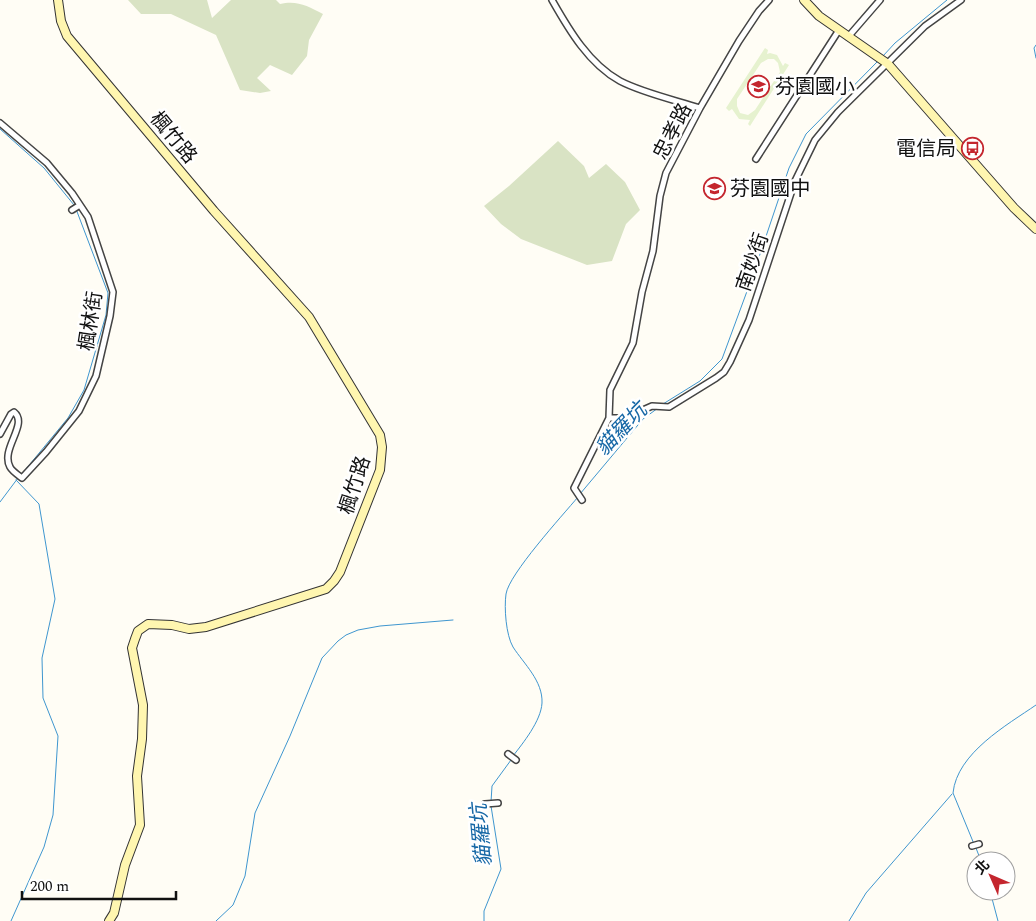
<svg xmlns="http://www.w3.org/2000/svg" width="1036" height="921" viewBox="0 0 1036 921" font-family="Spectral,'Noto Sans TC',serif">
<rect width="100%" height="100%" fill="#fffdf5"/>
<!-- cemetery -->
<path fill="#d9e3c4" d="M128 0H207L212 18 231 0H276L280 4C297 0 308 6 323 14L309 40 307 56 292 75 270 65 257 78 271 91 260 93 240 90 216 35 171 14H141Z
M558 141 584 166 589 178 606 164 625 182 640 210 626 224 612 261 587 265 521 239 501 224 484 206 509 186Z"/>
<!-- pitch -->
<path fill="#e6f2cf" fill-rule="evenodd" d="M765 48 768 50 767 54 770 53 777 55 783 66 785 63 789 65 750 126 748 124 750 120 739 119 732 109 729 111 726 108ZM768 59H774L778 63 780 72 755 110 748 115 740 113 737 106V99L761 63Z"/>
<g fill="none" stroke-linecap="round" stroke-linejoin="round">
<!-- stream -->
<path stroke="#3f96cf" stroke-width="1" d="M1036 45 1034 48 1036 58
M883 56 895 43 947 0
M0 129 44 168 74 205
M663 404 700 381 722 359 753 275 789 168 806 134 879 60
M21 475 68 418 84 390 106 315 108 293 76 209
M580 494 643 419 658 408
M0 502 18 478
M513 756C523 743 541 721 542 703 543 681 524 664 513 647 506 635 504 608 506 594 509 574 562 516 578 497
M491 802 492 786 511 760
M974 844 953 793C957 753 1007 725 1036 705
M976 848 981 861
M990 891 998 921
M11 921 44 847 53 815 58 736 43 698 42 658 55 599 39 504 16 480
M216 921 233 905 245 876 255 813 290 736 322 658 338 641 346 635 358 630 380 626 453 620
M484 921V911L501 869 491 806
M849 921 866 893 952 794"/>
<defs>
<path id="street" d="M552 0C569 30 589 64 620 81 643 93 675 100 700 108
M848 37 880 0
M0 123 47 163 72 193 88 217 113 292 110 316 96 376 79 411 46 452 22 478C18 475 12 471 10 467 0 449 29 424 14 412L11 414 0 434
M756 159 839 30
M72 210 80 205
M609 418H625L652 406 669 407 716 378 724 372 730 362 749 320 795 181 815 140 838 112 925 26 961 0
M582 500 574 488 609 418 610 390 633 343 642 292 653 251 660 196 666 173 700 108 739 41 759 11 769 0
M508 754 516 760
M485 804 498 803
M972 846 979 844"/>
<path id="secondary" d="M58 0 61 21 67 36 214 211 309 317 380 435 382 447 380 470 340 572 334 581 326 589 206 627 189 629 172 625 148 624 138 631 135 639 132 648 143 705 142 739 137 776 140 825 125 865 114 913 109 921
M804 0 819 16 888 64 1014 208 1036 229"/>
</defs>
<!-- street casing -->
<use href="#street" stroke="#444" stroke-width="8"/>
<!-- secondary casing -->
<use href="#secondary" stroke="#333" stroke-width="10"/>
<!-- street -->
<use href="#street" stroke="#fff" stroke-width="5"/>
<!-- secondary -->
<use href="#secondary" stroke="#fff6b0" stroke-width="8"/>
</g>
<!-- icons -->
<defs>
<symbol id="school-ring" viewBox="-11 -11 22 22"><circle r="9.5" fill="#fff" stroke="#c4262e" stroke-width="1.5"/><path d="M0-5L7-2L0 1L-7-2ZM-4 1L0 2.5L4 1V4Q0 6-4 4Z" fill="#c4262e"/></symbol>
<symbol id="bus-ring" viewBox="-11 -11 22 22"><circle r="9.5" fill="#fff" stroke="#c4262e" stroke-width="1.5"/><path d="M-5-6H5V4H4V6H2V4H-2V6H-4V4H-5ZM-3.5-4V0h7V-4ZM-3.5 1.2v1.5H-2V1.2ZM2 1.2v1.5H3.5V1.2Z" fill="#c4262e"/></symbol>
</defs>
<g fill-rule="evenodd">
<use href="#school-ring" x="746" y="74" width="25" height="25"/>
<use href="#bus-ring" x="960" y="136" width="25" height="25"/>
<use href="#school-ring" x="702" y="176" width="25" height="25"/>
</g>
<g text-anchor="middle" stroke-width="5" stroke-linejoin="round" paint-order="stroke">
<!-- poi labels -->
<g font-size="20" fill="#111" stroke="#fff" text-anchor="start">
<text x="775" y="93">芬園國小</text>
<text x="956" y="155" text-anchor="end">電信局</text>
<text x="730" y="195">芬園國中</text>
</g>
<!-- street labels -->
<g font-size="20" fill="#111" stroke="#fff">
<text transform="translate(672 131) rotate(-63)" y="7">忠孝路</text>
<text transform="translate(174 137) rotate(50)" y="7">楓竹路</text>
<text transform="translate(752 262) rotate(-71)" y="7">南妙街</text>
<text transform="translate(90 321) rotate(-81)" y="7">楓林街</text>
<text transform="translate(354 485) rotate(-72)" y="7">楓竹路</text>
</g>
<!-- water labels -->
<g font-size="21" font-style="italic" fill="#1768a6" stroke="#fff">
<text transform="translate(621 429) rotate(-46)" y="7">貓羅坑</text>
<text transform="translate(481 835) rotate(-95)" y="7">貓羅坑</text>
</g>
</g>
<!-- north arrow -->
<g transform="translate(991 876) rotate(315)"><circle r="24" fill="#ffffff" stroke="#a0a0a0"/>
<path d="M0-4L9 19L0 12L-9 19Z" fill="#c4262e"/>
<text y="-8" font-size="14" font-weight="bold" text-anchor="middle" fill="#111111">北</text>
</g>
<!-- scale -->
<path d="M22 891v8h154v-8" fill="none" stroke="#111111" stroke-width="2.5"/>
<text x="30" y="891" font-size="15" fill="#111111" stroke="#ffffff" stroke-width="4" paint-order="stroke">200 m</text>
</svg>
